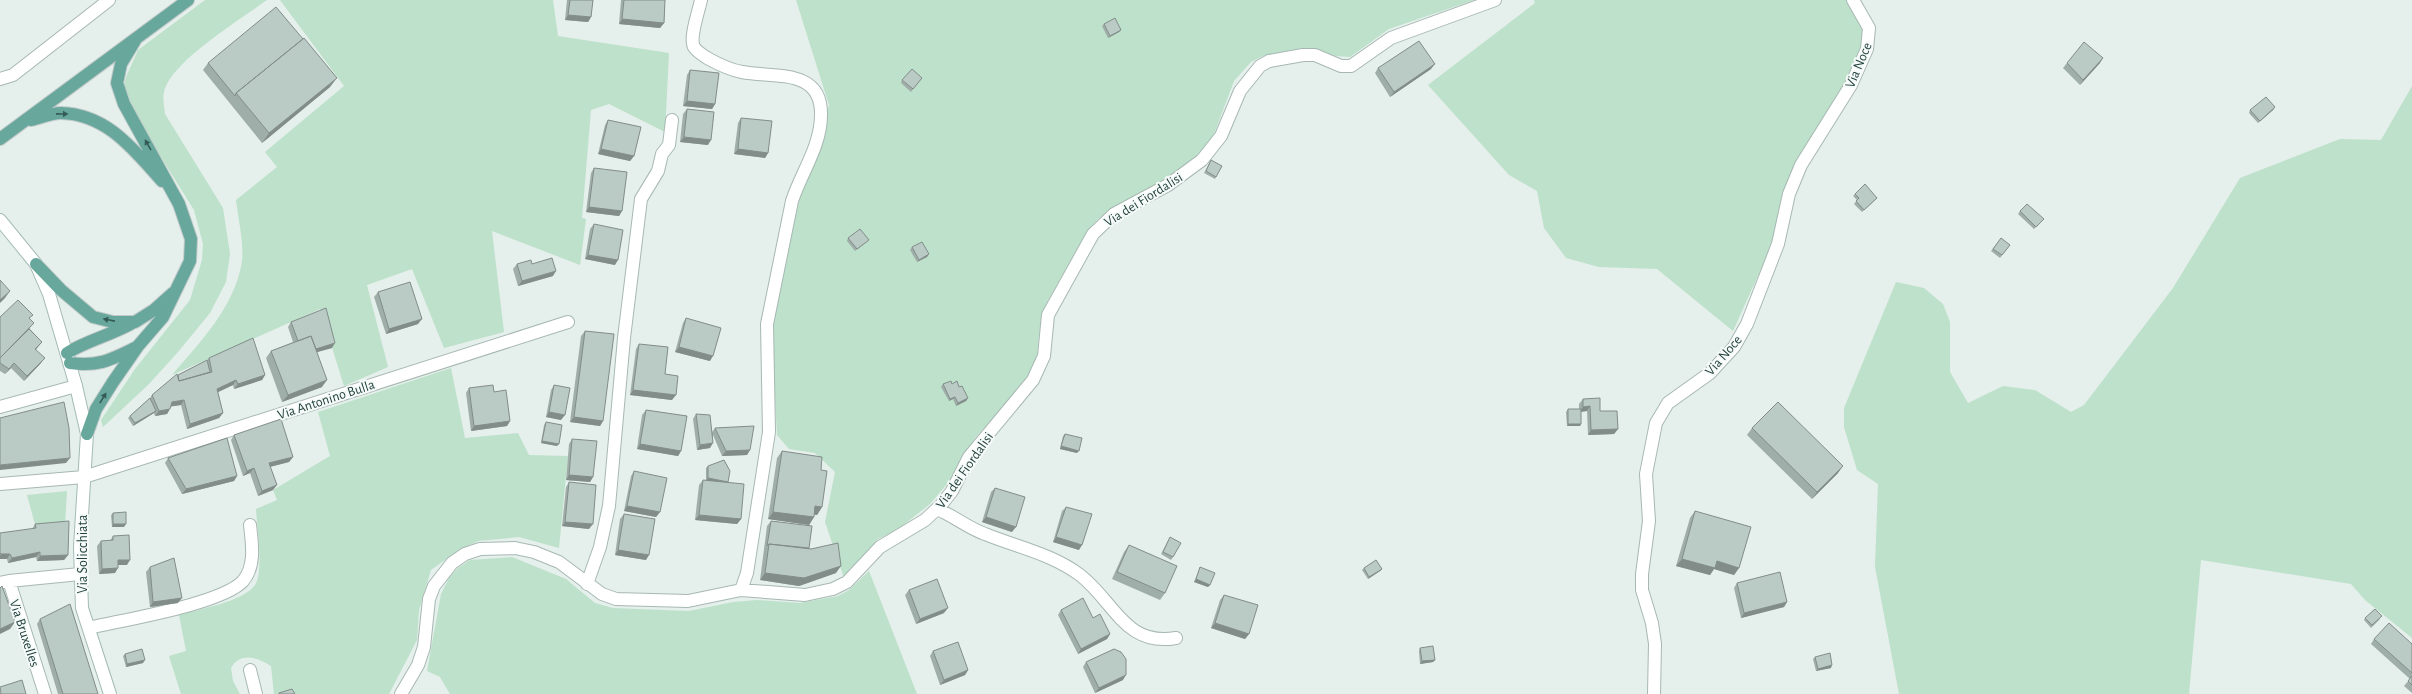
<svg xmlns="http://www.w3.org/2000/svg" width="2412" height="694" viewBox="0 0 2412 694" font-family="'Alegreya Sans',sans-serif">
<rect width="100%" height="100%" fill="#e5efeb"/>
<!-- green -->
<path fill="#bde1ca" d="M205 0H267C239 20 181 56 167 84 161 94 164 104 165 114L223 208 230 254 226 282 210 313 178 352 149 384 103 427 101 420 135 369 190 300 202 260 203 244 194 210 129 106 124 86 126 77 138 50Z
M280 0H553L558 36 669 53 665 132 609 104 591 110 582 218 586 219 580 265 492 231 504 332 444 348 412 269 367 285 388 367 344 386 320 309 172 375C200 342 235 307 242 261 244 244 238 217 236 200L277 167 265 152 344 86Z
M796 0H1474L1389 29 1350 57 1336 56 1311 49 1263 56 1251 62 1234 81 1214 134 1204 149 1164 181 1098 219 1086 233 1046 304 1039 334 1037 356 1029 377 975 438 947 484 930 504 897 530 878 539 844 578 825 522 835 472 815 453 789 449 777 435 771 322 802 189 817 157 829 105Z
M1534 0H1846L1861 21 1863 29 1861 50 1844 87 1789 176 1770 249 1733 331 1657 269 1599 267 1566 258 1544 228 1537 191 1509 175 1428 85 1535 3Z
M2412 86V638L2365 600 2351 584 2201 560 2189 694H1899L1875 567 1878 484 1857 470 1844 427V408L1896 282 1924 288 1943 304 1950 322V372L1968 403 2003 386 2035 390 2071 412 2084 405 2173 288 2240 178 2340 139 2381 140Z
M451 368 465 438 518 433 529 455 568 456 559 548 519 537 478 541 459 550 431 570 419 610 417 640 389 694H274L271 666C258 658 241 651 231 668L233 681 240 694H181L169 656 186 651 179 615C199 609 243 602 255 585 264 572 257 526 256 509L277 500 273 490 330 456 318 412Z
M67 491 65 526 36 528 27 495Z
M512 557 566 579 595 603 613 608 689 611 733 602 757 600 800 603 838 596 849 590 869 571 917 694H450L440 677 427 671 441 594 449 578 458 568 470 560Z"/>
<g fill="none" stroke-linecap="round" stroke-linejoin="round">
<defs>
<path id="street" d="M701 0C699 10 689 38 694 47 697 52 704 56 709 59 718 64 731 70 742 72 774 78 822 68 821 115 821 146 801 173 792 201L767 324 769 432 747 573 741 590
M0 79 13 75 109 0
M0 407 76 386
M0 484 84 477 568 322
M937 509C954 516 968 528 985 534 1017 547 1052 554 1080 575 1114 601 1125 647 1176 638
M9 581 80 574
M0 583 9 581 45 694
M587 584 600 547 609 506 624 338 641 199 658 171 662 154 669 145 672 120
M89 628C122 620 222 604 243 581 256 566 252 543 250 525
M250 670 256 694
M401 694 418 665 424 647 429 599 434 586 452 563 465 554 480 549 515 548 534 552 559 562 602 594 616 599 688 601 741 590 805 595 833 589 847 582 880 547 925 520 941 505 952 491 969 457 1033 380 1044 356 1048 315 1093 234 1114 214 1168 185 1202 160 1221 136 1240 91 1260 66 1269 61 1303 55H1315L1341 66H1351L1391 38 1495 0
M1654 694 1655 644 1652 623 1642 590V574L1649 521 1646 474 1656 423 1668 403 1710 373 1734 347 1747 324 1778 244 1789 194 1801 165 1851 85 1867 49 1869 28 1853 0"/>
<path id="secondary" d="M0 220 36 264 49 294 76 386 87 434 80 547 82 608 110 694"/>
<path id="primary" d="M31 120C40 118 51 113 61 113 107 114 134 150 162 181
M0 139 188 0
M36 264 61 290 93 317 113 322H135L154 310 173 293
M67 353C88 340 112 335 134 322
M70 363C100 367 112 359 137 347
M87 434 96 409 113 382 138 346 163 317 190 261 191 239 179 204 124 104 117 83 121 64 136 39"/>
</defs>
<!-- street casing -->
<use href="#street" stroke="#a7b8b3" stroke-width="14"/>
<!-- secondary casing -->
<use href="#secondary" stroke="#a3bbb5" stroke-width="14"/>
<!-- primary casing -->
<use href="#primary" stroke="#c1cac9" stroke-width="14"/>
<!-- street -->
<use href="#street" stroke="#fff" stroke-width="12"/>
<!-- secondary -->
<use href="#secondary" stroke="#fff" stroke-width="12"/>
<!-- primary -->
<use href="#primary" stroke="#67a79c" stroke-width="12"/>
</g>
<!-- wall -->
<path fill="#a0aea9" d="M567 0H593L591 17 588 22 565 20Z
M621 0H665L664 23 660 28 619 24Z
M1104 24 1121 30 1119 32 1108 38 1102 26Z
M303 39 330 87 262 143 203 70 208 63Z
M2067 63H2100L2080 85 2063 68Z
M1378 68 1431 69 1390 97 1375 73Z
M690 70 715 104 712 109 683 106 687 75Z
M922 78 911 92 901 83 902 80Z
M2275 107 2273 110 2258 123 2249 113 2250 110Z
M687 109 708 145 680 142 683 114Z
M741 118 768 153 765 158 734 154 738 123Z
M608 120 634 156 630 161 598 154 605 125Z
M1211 160 1216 177 1215 179 1204 173Z
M594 168 622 211 619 216 586 212 591 173Z
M1855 194 1877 198 1875 200 1862 212 1854 204 1857 200 1853 196Z
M2020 211 2044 219 2034 229 2018 214Z
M594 224 615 265 585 259 590 229Z
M848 238 867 242 855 251 847 241Z
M2001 238 2010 245 2000 258 1991 251Z
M912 247 927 257 917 262 910 250Z
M517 264H532L553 276 518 286 513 269Z
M378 292 418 324 386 334 374 297Z
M0 317 30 319V329L42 342 36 350 41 363 24 381 11 368 5 374 0 371Z
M686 318 710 361 675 352 683 323Z
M291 322 332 348 317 352 322 387 282 402 266 358 271 351 293 342 288 327Z
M585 331 603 421 600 426 570 422 581 336Z
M639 344 665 374 672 400 630 395 636 349Z
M209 358 265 375 262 380 234 389 233 385 218 392 223 413 219 418 187 429 181 405 171 406 167 414 155 416 154 413 133 426 128 418 130 416 150 398 152 395 178 375 207 360Z
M943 384H952L959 387 968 398 966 401 956 406 953 399 949 401 941 387Z
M554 385 561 420 546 417 551 390Z
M469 388 494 392 510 421 507 426 471 431 466 393Z
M1583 399 1600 411 1618 429 1614 434 1588 435 1587 411 1581 412V424L1580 426H1567L1566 412 1568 409H1579V404Z
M646 410 681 451 678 456 637 449 642 415Z
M696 414 712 432 715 428 750 450 747 455 722 456 713 435 710 448 697 450 693 419Z
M546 422 557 446 541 443 544 425Z
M1752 428 1838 473 1812 499 1747 435Z
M1065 434 1077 453 1060 449 1063 436Z
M234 435 293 457 289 462 270 467 273 490 258 496 250 473 243 476 231 440Z
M572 439 593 477 590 482 566 480 569 444Z
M782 451 821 470 822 507 817 515 814 514V517L809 525 768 519 777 458Z
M168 458 237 476 234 481 182 494 165 463Z
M708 466 728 482 741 519 737 524 695 520 699 485 703 480H706V468Z
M634 471 660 512 656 517 624 511 631 476Z
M569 482 589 529 562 526 566 487Z
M995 488 1012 532 982 522 991 492Z
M1066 507 1079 550 1053 542 1062 511Z
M1695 511 1739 568 1734 575 1714 569 1710 575 1676 566 1690 518Z
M113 513 124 527H112L111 515Z
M624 514 646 560 615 555 620 519Z
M771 521 809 548 836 573 799 586 760 580 767 526Z
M35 524 68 555 64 560 37 561 36 557 8 563 7 559H0V533L32 529Z
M113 536 127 565H118L115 573 99 574 97 546 101 541H110Z
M1170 537 1173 557 1171 560 1161 554Z
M1129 545 1165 593 1160 600 1112 579 1124 552Z
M150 567 178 603 150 607 146 572Z
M1200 567 1210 585 1208 587 1194 582 1199 570Z
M1364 568 1382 569 1380 571 1368 579 1362 570Z
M1737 583 1787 602 1784 607 1741 618 1734 588Z
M909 590 944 613 916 624 905 595Z
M1224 595 1249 634 1245 639 1211 628 1220 600Z
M1061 610 1093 618 1110 634 1107 639 1078 654 1058 615Z
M2365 618 2380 619 2371 628 2364 620Z
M40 619 98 694H58L37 624Z
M2374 639 2412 644V693L2404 686 2410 679 2371 644Z
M1420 648 1435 660 1433 662 1420 664 1419 651Z
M933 651 968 670 965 675 940 685 930 656Z
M125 654 143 663 126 667 123 656Z
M1815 657 1831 668 1816 671 1813 659Z
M1086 662 1123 680 1095 693 1083 667Z"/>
<!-- shaded-wall -->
<path fill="#828d8a" d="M568 15 591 17 588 22 565 20Z
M622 19 664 23 660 28 619 24Z
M1121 30 1119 32 1108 38 1110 36Z
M2103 58 2100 63 2080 85 2083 80Z
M1435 64 1431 69 1390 97 1394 92Z
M337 78 330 87 262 143 269 133Z
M687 101 715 104 712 109 683 106Z
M2275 107 2273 110 2258 123 2260 121Z
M684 137 711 140 708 145 680 142Z
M601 149 634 156 630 161 598 154Z
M738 149 768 153 765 158 734 154Z
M589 207 622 211 619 216 586 212Z
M929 254 927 257 917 262 919 260Z
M588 255 618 260 615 265 585 259Z
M556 271 553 276 518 286 522 281Z
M10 291 5 298 0 303V300Z
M422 319 418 324 386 334 389 329Z
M335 343 332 348 310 354 313 349Z
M679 347 713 356 710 361 675 352Z
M45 358 41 363 24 381 27 376Z
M14 363 11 368 5 374 9 369Z
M265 375 262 380 234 389 238 384Z
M236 380 233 385 214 394 217 389Z
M327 380 322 387 282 402 288 395Z
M633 390 676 395 672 400 630 395Z
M955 397 953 399 949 401 950 399Z
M968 398 966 401 956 406 958 403Z
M184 400 181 405 168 407 172 402Z
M1590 406 1587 411 1579 412 1583 407Z
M170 409 167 414 155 416 159 411Z
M156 411 154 413 133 426 135 423Z
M549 412 565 415 561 420 546 417Z
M223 413 219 418 187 429 190 424Z
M574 417 603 421 600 426 570 422Z
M510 421 507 426 471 431 474 426Z
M1568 424H1581L1580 426H1567Z
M1618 429 1614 434 1588 435 1591 430Z
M542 441 559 444 557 446 541 443Z
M713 443 710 448 697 450 700 445Z
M640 444 681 451 678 456 637 449Z
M1061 446 1079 451 1077 453 1060 449Z
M750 450 747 455 722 456 726 451Z
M293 457 289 462 265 468 269 463Z
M70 458 66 463 0 470V465Z
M1843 466 1838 473 1812 499 1817 492Z
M254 468 250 473 243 476 247 471Z
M569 475 593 477 590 482 566 480Z
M237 476 234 481 182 494 186 489Z
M708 478 728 482 726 485 706 481Z
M277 485 273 490 258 496 262 491Z
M627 506 660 512 656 517 624 511Z
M815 506 822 507 817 515 810 514Z
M773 512 814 517 809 525 768 519Z
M699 515 741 519 737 524 695 520Z
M986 517 1016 527 1012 532 982 522Z
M565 522 593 524 589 529 562 526Z
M113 524H126L124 527H112Z
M1056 537 1082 545 1079 550 1053 542Z
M618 550 649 555 646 560 615 555Z
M40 552 36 557 8 563 12 558Z
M1 554H10L7 559H0V556Z
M68 555 64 560 37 561 40 556Z
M1682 559 1717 561 1739 568 1734 575 1714 569 1710 575 1676 566Z
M118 560H130L127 565H114Z
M841 566 836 573 799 586 760 580 765 573Z
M118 568 115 573 99 574 102 569Z
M1382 569 1380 571 1368 579 1369 577Z
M1196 579 1210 585 1208 587 1194 582Z
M182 598 178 603 150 607 153 602Z
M1787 602 1784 607 1741 618 1744 613Z
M948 608 944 613 916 624 920 619Z
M15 622 10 629 0 634V629Z
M1215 623 1249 634 1245 639 1211 628Z
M1110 634 1107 639 1078 654 1081 649Z
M145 660 143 663 126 667 127 664Z
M1435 660 1433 662 1420 664 1422 661Z
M1832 665 1831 668 1816 671 1818 669Z
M968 670 965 675 940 685 944 680Z
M1126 675 1123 680 1095 693 1099 688Z"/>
<!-- building -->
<path fill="#bacac5" stroke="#828d8a" d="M570 0H593L591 17 568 15Z
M624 0H665L664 23 622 19Z
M276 7 303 39 236 93 235 96 208 63Z
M1115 18 1121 30 1110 36 1104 24Z
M304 38 337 78 269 133 236 93Z
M1419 41 1435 64 1394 92 1378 68Z
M2084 42 2103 58 2083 80 2067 63Z
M912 69 922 78 913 89 902 80Z
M690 70 719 73 715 104 687 101Z
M2266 97 2275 107 2260 121 2250 110Z
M687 109 714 112 711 140 684 137Z
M741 118 772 121 768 153 738 149Z
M608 120 641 127 634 156 601 149Z
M1211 160 1222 166 1216 177 1206 171Z
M594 168 627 172 622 211 589 207Z
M1865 184 1877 198 1864 210 1856 201 1859 198 1855 194Z
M2027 204 2044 219 2036 227 2020 211Z
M594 224 623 230 618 260 588 255Z
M860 229 869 240 857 249 848 238Z
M2001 238 2010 245 2002 255 1993 249Z
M922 242 929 254 919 260 912 247Z
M552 258 556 271 522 281 517 264 531 260 532 264Z
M0 280 10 291 0 300Z
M410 282 422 319 389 329 378 292Z
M18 300 33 315 29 318 34 323 0 358V317Z
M326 308 335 343 316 349 311 336 298 341 291 322Z
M686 318 721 328 713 356 679 347Z
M29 329 42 342 35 349 45 358 27 376 14 363 9 369 0 363V358Z
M585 331 614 334 603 421 574 417Z
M311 336 327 380 288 395 271 351Z
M253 338 265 375 238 384 236 380 217 389 223 413 190 424 184 400 172 402 170 409 159 411 152 395 177 374 179 381 212 372 209 358Z
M639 344 668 347 665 374 678 376 676 395 633 390Z
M207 360 210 372 179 381 178 375Z
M951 381 952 384 957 381 959 387 962 386 968 398 958 403 955 397 950 399 943 384Z
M493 385 494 392 506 390 510 421 474 426 469 388Z
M554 385 570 388 565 415 549 412Z
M150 398 156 411 135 423 130 416Z
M1600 398V411H1617L1618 429 1591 430 1590 406 1583 407V399Z
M64 402 69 428 70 458 0 465V418Z
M1778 402 1843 466 1817 492 1752 428Z
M1568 409H1581V424H1568Z
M646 410 687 416 681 451 640 444Z
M696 414 710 415 713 443 700 445Z
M281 419 293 457 269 463 277 485 262 491 254 468 247 471 234 435Z
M546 422 562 425 559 444 542 441Z
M754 426 750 450 726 451 715 428Z
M1065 434 1082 438 1079 451 1061 446Z
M227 438 237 476 186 489 168 458Z
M572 439 597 441 593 477 569 475Z
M782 451 822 457 821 470 827 471 822 507 815 506 814 517 773 512Z
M724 460 730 471 728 482 708 478V466Z
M634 471 667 478 660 512 627 506Z
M703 480 744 484 741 519 699 515Z
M569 482 596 485 593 524 565 522Z
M995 488 1025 497 1016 527 986 517Z
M1066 507 1092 514 1082 545 1056 537Z
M1695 511 1751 527 1739 568 1717 561 1715 568 1682 559Z
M126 512V524H113V513Z
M624 514 655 519 649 555 618 550Z
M69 521 68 555 40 556V552L12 558 10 554H1L0 553V533L36 528 35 524Z
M771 521 812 526 809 548 769 544 767 546Z
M129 535 130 560H118V568L102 569 101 541 113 540V536Z
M1170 537 1181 543 1173 557 1163 552Z
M838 543 841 566 804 578 765 573 769 544 811 549Z
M1129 545 1177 566 1165 593 1117 572Z
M174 558 182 598 153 602 150 567Z
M1376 560 1382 569 1369 577 1364 568Z
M1200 567 1215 573 1210 585 1196 579Z
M1780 572 1787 602 1744 613 1737 583Z
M937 579 948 608 920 619 909 590Z
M2 586 15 622 0 629V588Z
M1224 595 1258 605 1249 634 1215 623Z
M1083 598 1093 618 1100 614 1110 634 1081 649 1061 610Z
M70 604 98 694H63L40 619Z
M2375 609 2382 616 2372 625 2365 618Z
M2389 623 2412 644V673L2374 639Z
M958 642 968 670 944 680 933 651Z
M1433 646 1435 660 1422 661 1420 648Z
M142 649 145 660 127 664 125 654Z
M1114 649 1121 652 1126 659V675L1099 688 1086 662Z
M1830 653 1832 665 1818 669 1815 657Z
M2412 676V685L2408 681Z
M22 680 26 694H0L1 693 0 687Z
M292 689 295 694H279V693Z"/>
<!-- one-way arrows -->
<defs><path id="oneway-solid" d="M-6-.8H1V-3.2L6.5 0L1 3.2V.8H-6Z"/></defs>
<g fill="#345b55">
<use href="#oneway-solid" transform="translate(62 114) rotate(1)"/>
<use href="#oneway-solid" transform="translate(148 145) rotate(-120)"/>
<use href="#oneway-solid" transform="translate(109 320) rotate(-169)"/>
<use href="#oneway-solid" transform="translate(103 398) rotate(-58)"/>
</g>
<g text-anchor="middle" stroke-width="4" stroke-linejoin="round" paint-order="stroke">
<!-- street labels -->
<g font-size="14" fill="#23423d" stroke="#f6fbf9">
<text transform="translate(1858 65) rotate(-67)" y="5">Via Noce</text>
<text transform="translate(1143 199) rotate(-32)" y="5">Via dei Fiordalisi</text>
<text transform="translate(1723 355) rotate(-49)" y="5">Via Noce</text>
<text transform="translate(326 399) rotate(-18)" y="5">Via Antonino Bulla</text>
<text transform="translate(964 470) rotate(-55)" y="5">Via dei Fiordalisi</text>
<text transform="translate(82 554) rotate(-90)" y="5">Via Solicchiata</text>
<text transform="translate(25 633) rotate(72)" y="5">Via Bruxelles</text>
</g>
</g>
</svg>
